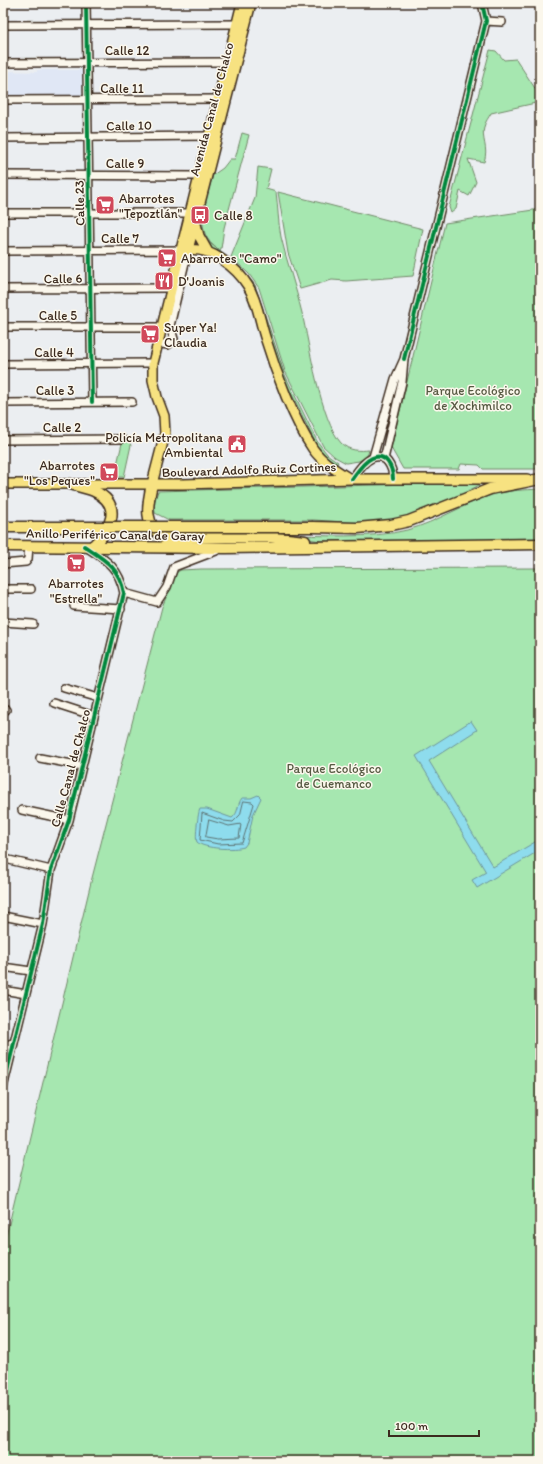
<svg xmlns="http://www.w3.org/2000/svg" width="543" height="1464" viewBox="0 0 543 1464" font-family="Itim,sans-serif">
<rect width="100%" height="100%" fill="#ebeef1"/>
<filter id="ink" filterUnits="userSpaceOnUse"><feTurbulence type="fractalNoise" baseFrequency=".025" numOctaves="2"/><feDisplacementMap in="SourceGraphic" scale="8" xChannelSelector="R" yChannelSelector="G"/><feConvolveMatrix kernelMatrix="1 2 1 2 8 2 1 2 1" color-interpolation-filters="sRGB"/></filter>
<g filter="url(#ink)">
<!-- built -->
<path fill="#e0e7f5" d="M37 70H82V96L3 97V71L37 72Z"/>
<!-- green -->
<path fill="#a6e7b0" stroke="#708867" d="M490 50 496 51 504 60 516 59 540 96V102L491 113C489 117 485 122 484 127 481 140 489 147 484 162L468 159 476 182 469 196 460 191 456 209 451 213 449 207Z
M242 133 249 135 224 228 221 249 219 250C191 232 206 200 213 175L223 168 230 159H235Z
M258 167 271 169 266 189 276 192C278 206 278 222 281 237 287 263 296 287 302 313 309 344 321 421 341 443 349 451 359 451 369 450L367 457 359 461 346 463 335 457 323 446 285 371 259 288 249 274 231 257 255 198Z
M278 192 423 229 413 276 346 281 332 280 300 289 288 253Z
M540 209V469H483L479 465 461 464 459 469H403L391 448 445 223Z
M206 240 241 268 255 285 285 375 317 441 327 454 338 462 337 464 327 457 316 444 282 374 254 287C249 279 243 271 235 265 225 257 211 252 206 240Z
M124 435 131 445 124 477H114Z
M485 482 440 506 397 521 360 523 314 520H169L155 513 154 503 158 491Z
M540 489V540L321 541 282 535C319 535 373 539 407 530 438 522 464 503 495 494 509 490 525 490 540 489Z
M540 568V1461H3V1249L92 878 162 607 177 572 181 570 201 569Z"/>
<!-- water -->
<path fill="#8edced" stroke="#6d959a" d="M471 721 477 730 429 761 493 867 540 839V850L477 888 472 880 486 872 416 756Z
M258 795 261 798 253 815 247 843 244 847C234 850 204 849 197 842 195 838 198 812 200 809H207L232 818C239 813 237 804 242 798H251Z"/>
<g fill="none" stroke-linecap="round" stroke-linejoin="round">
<!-- shore -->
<path stroke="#5c7171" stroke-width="1" d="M244 801 252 802 254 804 242 843 218 844 200 840 202 813 224 821 233 822 240 815Z
M209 820 229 826 241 824 239 838 218 839 206 837Z"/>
<defs>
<path id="minor" d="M86 3 92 402
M486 21 502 22
M3 25 237 24
M3 63 227 62
M3 100 218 99
M3 138 208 136
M3 175 199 176
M3 213H189
M3 251 188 250 170 326 174 339 168 345 162 344 158 340
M3 289 171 288
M3 327H161
M404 359 486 21 482 3
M3 364 153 363
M3 403 132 402
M3 440 122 439
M373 457 395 379 404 359 402 382 384 459
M352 479C357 472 363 462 372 458 386 452 393 468 393 479
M3 564 26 562 28 559 29 546
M3 589H31
M124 593 157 602 167 587 174 567 216 551
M74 606 121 609
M3 622 33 624
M64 688 98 698
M54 703 94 716
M3 709 6 710
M40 758 82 766
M22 810 69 820
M5 859 51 870
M3 916 43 924
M3 967 31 971
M3 990 26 994
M3 1047 14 1042
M3 1088 43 924 51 870 69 820 124 593C119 567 106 560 86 547"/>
<path id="major" d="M251 3 188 250C210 246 237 268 248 286 258 302 260 323 266 340 276 373 294 421 313 449 322 462 336 470 350 479
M196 224 199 236 208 252
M3 484H183L352 479H527
M152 484 165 434 164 416 157 397 153 380V363L242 3"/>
<path id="highway" d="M70 484C78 486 87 488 94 491 124 505 110 530 93 546
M152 484C147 506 143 525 165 538L269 537 305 541
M313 527 357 528 391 525 409 521 490 489 540 479
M3 546 226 548 540 544"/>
</defs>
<!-- minor casing -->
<use href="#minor" stroke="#3b2a1e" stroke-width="10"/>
<!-- major casing -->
<use href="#major" stroke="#3b2a1e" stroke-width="12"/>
<!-- highway casing -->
<use href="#highway" stroke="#3b2a1e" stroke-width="13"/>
<!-- minor -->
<use href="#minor" stroke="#fbf7ec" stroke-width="7"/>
<!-- major -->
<use href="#major" stroke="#f7e281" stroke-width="9"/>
<!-- highway -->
<use href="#highway" stroke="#f7e281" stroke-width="10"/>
<defs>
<path id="highway-bridge" d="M3 527H313"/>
</defs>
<!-- highway-bridge casing -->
<use href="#highway-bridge" stroke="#3b2a1e" stroke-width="13" stroke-linecap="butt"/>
<!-- highway-bridge -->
<use href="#highway-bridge" stroke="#f7e281" stroke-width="10"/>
<defs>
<path id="cycleway" d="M86 3 92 402
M404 359 486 21 482 3
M352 479C357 472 363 462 372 458 386 452 393 468 393 479
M3 1088 43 924 51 870 69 820 124 593C119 567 105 560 84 546"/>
</defs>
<!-- cycleway casing -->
<use href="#cycleway" stroke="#fbf7ec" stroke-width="6"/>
<!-- cycleway -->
<use href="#cycleway" stroke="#00873e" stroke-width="4"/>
</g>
</g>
<!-- icons -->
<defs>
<symbol id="supermarket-square" viewBox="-11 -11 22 22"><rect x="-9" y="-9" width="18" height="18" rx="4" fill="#d1495b" stroke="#fbf7ec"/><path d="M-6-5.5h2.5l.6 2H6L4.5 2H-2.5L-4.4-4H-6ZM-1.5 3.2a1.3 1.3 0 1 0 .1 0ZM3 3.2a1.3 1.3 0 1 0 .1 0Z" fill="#fff"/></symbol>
<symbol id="bus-square" viewBox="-11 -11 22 22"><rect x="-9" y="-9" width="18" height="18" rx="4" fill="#d1495b" stroke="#fbf7ec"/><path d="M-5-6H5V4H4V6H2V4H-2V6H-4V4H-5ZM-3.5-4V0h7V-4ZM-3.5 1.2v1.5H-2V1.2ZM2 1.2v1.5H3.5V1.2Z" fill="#fff"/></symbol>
<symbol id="restaurant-square" viewBox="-11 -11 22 22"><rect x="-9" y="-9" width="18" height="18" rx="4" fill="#d1495b" stroke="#fbf7ec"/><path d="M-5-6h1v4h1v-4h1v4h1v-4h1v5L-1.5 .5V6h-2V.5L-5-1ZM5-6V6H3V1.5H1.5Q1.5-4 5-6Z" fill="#fff"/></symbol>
<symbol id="civic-square" viewBox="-11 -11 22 22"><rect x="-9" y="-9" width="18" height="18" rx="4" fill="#d1495b" stroke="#fbf7ec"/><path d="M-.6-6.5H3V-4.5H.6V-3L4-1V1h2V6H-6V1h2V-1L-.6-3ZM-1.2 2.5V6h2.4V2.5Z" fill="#fff"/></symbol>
</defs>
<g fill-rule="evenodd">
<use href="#supermarket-square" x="94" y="194" width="22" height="22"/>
<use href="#bus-square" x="189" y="204" width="22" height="22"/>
<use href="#supermarket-square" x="156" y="247" width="22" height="22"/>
<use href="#restaurant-square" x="153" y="270" width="22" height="22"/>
<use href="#supermarket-square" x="139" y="323" width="22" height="22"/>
<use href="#civic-square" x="226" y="433" width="22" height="22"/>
<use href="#supermarket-square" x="98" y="461" width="22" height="22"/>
<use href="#supermarket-square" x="65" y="552" width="22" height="22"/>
</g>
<g text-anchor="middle" stroke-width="3" stroke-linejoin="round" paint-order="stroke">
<!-- street labels -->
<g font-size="13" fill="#3b2a1e" stroke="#fbf7ec">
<text x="127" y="55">Calle 12</text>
<text x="122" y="93">Calle 11</text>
<text transform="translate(211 109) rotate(-75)" y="5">Avenida Canal de Chalco</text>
<text transform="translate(129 125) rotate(-1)" y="5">Calle 10</text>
<text x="125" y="168">Calle 9</text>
<text transform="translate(79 203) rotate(-91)" y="5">Calle 23</text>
<text x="120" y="243">Calle 7</text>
<text transform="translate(63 278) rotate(-1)" y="5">Calle 6</text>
<text x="58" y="320">Calle 5</text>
<text x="54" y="357">Calle 4</text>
<text x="55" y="395">Calle 3</text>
<text x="62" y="432">Calle 2</text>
<text transform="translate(249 469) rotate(-2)" y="5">Boulevard Adolfo Ruiz Cortines</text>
<text transform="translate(115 534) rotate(1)" y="5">Anillo Periférico Canal de Garay</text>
<text transform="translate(70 768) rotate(-75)" y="5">Calle Canal de Chalco</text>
</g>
<!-- poi labels -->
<g font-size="13" fill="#3b2a1e" stroke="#fbf7ec" text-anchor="start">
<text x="119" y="203">Abarrotes<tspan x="119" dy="15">"Tepoztlán"</tspan></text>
<text x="214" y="220">Calle 8</text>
<text x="181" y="263">Abarrotes "Camo"</text>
<text x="178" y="286">D'Joanis</text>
<text x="164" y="332">Super Ya!<tspan x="164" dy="15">Claudia</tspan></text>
<text x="223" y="442" text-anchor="end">Policía Metropolitana<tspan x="223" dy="15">Ambiental</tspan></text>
<text x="95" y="470" text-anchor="end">Abarrotes<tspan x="95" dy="15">"Los Peques"</tspan></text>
<text x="76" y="588" text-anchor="middle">Abarrotes<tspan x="76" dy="15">"Estrella"</tspan></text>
</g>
<!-- park labels -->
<g font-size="13" fill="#565942" stroke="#fbf7ec">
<text x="473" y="395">Parque Ecológico<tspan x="473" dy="15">de Xochimilco</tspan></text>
<text x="334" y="773">Parque Ecológico<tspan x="334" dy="15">de Cuemanco</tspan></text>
</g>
</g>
<!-- margin -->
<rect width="543" height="1464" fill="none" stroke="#fbf7ec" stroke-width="16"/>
<rect x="8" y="8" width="527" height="1448" fill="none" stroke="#3b2a1e" stroke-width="1.5" filter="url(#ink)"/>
<!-- scale -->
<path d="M389 1430v6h90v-6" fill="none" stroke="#3b2a1e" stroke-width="2"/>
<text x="395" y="1430" font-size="12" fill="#3b2a1e" stroke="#fbf7ec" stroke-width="3" paint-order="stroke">100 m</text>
</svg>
